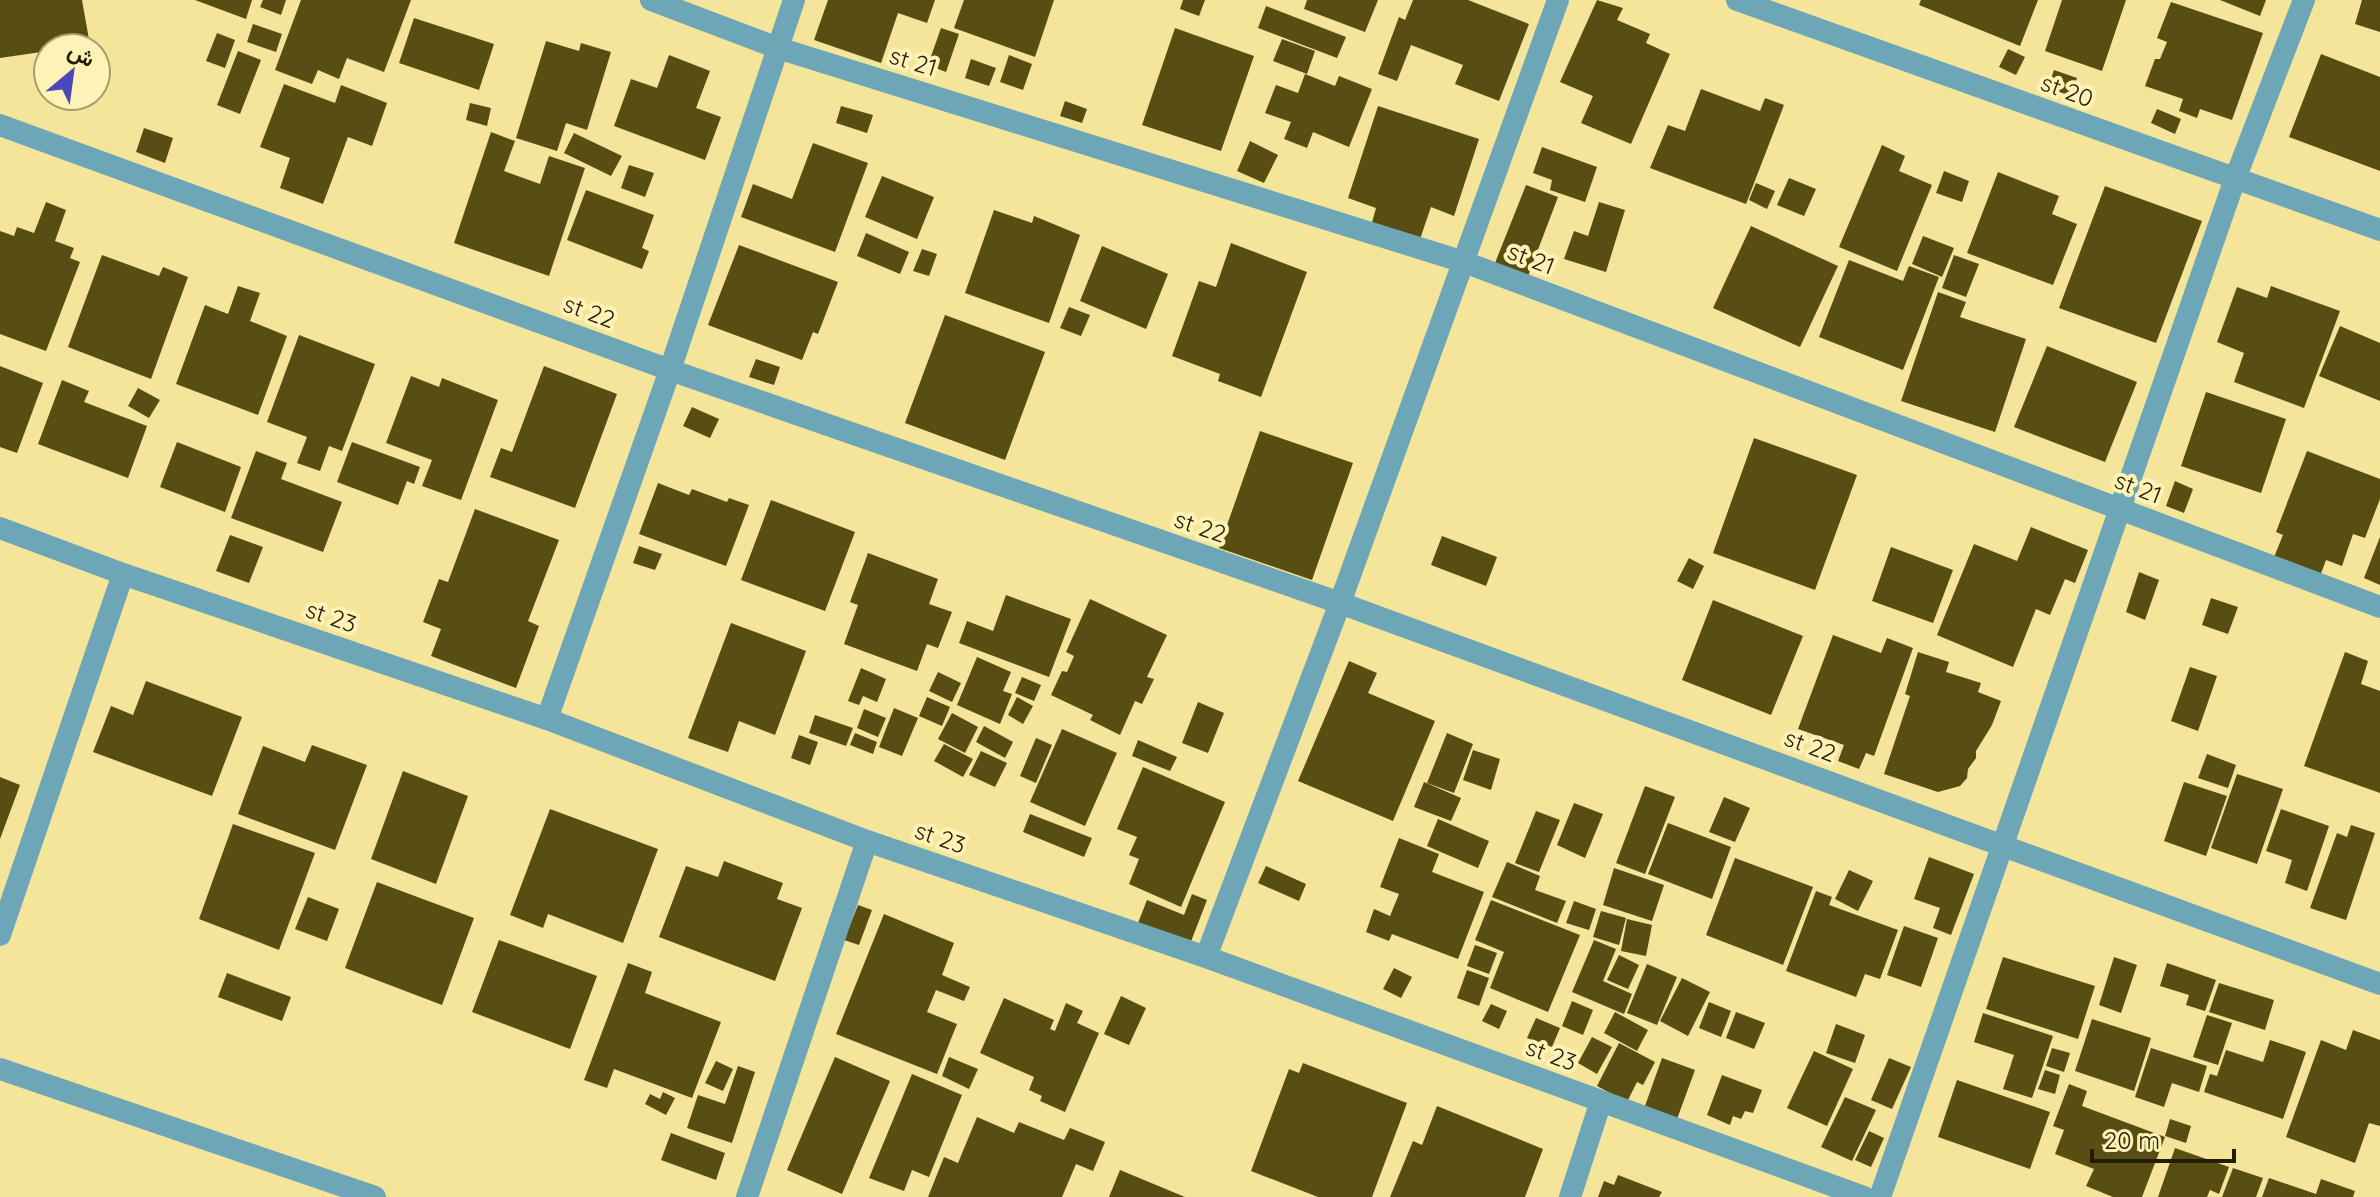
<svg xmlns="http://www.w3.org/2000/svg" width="2380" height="1197" viewBox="0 0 2380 1197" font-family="Quicksand,Vazirmatn,sans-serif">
<rect width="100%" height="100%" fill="#f5e59a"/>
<!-- building -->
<path fill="#584d12" d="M0 0H82L90 45 48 48V51L0 58Z
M195 0H252L246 19Z
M263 0H286L281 15 260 7Z
M301 0H411L384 72 347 58 339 79 318 70 312 84 275 70Z
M828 0H935L927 23 898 13 881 63 814 40Z
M964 0H1054L1035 57 954 28Z
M1183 0H1205L1199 16 1180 9Z
M1307 0H1378L1365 32 1304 9Z
M1413 0H1468L1529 24 1499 101 1455 84 1463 65 1411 45 1397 81 1378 74 1399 17 1405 20Z
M1597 0 1623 8 1617 20 1650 34 1646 43 1670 54 1631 144 1581 123 1593 96 1560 82Z
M1921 0H2038L2020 46 1919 5Z
M2062 0H2126L2102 71 2045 51Z
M2220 0H2266L2260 16Z
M2362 0H2380V32L2355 24Z
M2171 2 2263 33 2232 120 2200 109 2197 118 2179 111 2183 99 2145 86 2155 59H2160L2167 42 2157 38Z
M1266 6 1346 37 1337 58 1258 28Z
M414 18 494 44 479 90 399 63Z
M253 24 282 34 276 52 247 42Z
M941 28 959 34 946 72 928 65Z
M1175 28 1254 56 1221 151 1142 125Z
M217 33 235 40 225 68 206 61Z
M1282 39 1315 51 1307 74 1273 61Z
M546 41 579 51 581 43 611 52 587 130 566 123 557 151 516 138Z
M2008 49 2025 57 2016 75 1999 67Z
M238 51 261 60 240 114 217 105Z
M2321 54 2380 77V171L2289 137Z
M669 55 710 71 696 108 721 117 705 160 614 126 631 79 657 88Z
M1009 55 1032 64 1023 90 1000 82Z
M971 59 996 68 989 86 965 78Z
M2054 70 2077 78 2071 96 2048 88Z
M1305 74 1335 86 1339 76 1372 89 1349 147 1313 132 1307 148 1284 139 1291 122 1265 113 1276 85 1298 93Z
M284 84 335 103 341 85 387 103 372 146 348 137 323 204 280 188 290 158 260 147Z
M1701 89 1760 111 1765 98 1784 105 1746 204 1650 168 1668 125 1685 131Z
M1065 101 1087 109 1082 123 1060 116Z
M470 103 491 108 487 126 466 120Z
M841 106 873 115 867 133 836 123Z
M1378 106 1479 139 1454 216 1431 207 1419 242 1371 226 1376 208 1348 198Z
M2157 109 2181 119 2175 134 2151 123Z
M144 128 173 138 165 163 136 152Z
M491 132 515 141 504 171 540 184 549 156 585 168 549 276 454 243Z
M574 133 622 156 611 176 564 153Z
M1250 141 1278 155 1264 183 1237 171Z
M813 143 868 163 835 252 741 217 753 184 792 199Z
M1882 145 1905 156 1899 171 1932 185 1897 271 1839 247Z
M1542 147 1597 167 1585 202 1550 190 1552 180 1533 173Z
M629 165 654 173 645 197 621 188Z
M1944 171 1969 181 1962 202 1936 193Z
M1998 172 2059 196 2052 214 2077 224 2053 285 1967 253Z
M882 176 934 197 917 239 865 217Z
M1789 178 1816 189 1804 216 1777 205Z
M1756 183 1775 191 1767 209 1749 200Z
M1526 185 1558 197 1528 276 1495 263Z
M2105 186 2202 221 2156 343 2059 308Z
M586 190 654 215 642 248 649 251 642 269 567 240Z
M46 202 66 210 55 241 74 248 70 258 80 262 46 351 0 334V231L14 236 17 227 34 233Z
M1599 202 1625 210 1606 272 1564 259 1574 231 1588 236Z
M994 210 1032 223 1034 216 1080 235 1049 323 965 293Z
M1751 226 1838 266 1800 347 1713 308Z
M866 233 909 252 900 274 857 256Z
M1923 236 1954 248 1942 277 1912 264Z
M1231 243 1307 272 1261 397 1218 381 1220 374 1172 356 1199 281 1216 287Z
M739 245 838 282 818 334 813 332 802 360 708 325Z
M1102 246 1168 274 1146 329 1080 301Z
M922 249 937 254 929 276 913 271Z
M102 255 159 276 163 267 188 277 151 379 68 347Z
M1954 255 1979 264 1966 297 1942 288Z
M1849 260 1903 281 1909 266 1939 277 1903 370 1819 337Z
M238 286 260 293 250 321 287 336 258 415 176 384 205 305 228 314Z
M2271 286 2340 311 2304 408 2234 382 2244 353 2217 342 2237 287 2267 298Z
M1938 292 1966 302 1960 317 2026 339 1995 432 1901 401Z
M1069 307 1090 315 1081 336 1060 328Z
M945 315 1045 352 1005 460 905 423Z
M2340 326 2380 343V401L2319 376Z
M299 335 375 364 342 451 329 446 320 471 297 463 307 437 267 422Z
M2047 346 2137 382 2105 462 2014 427Z
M756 359 780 367 774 385 749 377Z
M0 366 43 383 17 453 0 447Z
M544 366 617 394 575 508 490 477 501 448 512 452Z
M411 376 439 387 442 378 498 400 461 500 422 486 432 460 386 443Z
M62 380 89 391 84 402 147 426 128 478 38 444Z
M138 388 160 400 149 418 128 406Z
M2206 392 2286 419 2261 493 2181 466Z
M692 407 719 419 710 438 683 426Z
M1260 431 1353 463 1312 580 1219 548Z
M1754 438 1857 475 1815 590 1713 553Z
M177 442 241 467 225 512 160 487Z
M352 442 420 467 414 484 407 481 398 505 337 482Z
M256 451 287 463 281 479 342 502 323 552 231 518Z
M2307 451 2380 479V499L2365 538 2353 534 2342 566 2326 560 2319 579 2272 562 2283 535 2276 532Z
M2175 481 2193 489 2184 513 2166 506Z
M658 483 689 495 692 489 727 502 729 498 749 505 726 566 639 534Z
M771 500 855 532 825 611 741 580Z
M475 509 559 540 528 621 539 626 516 688 431 656 441 629 423 622 439 579 448 582Z
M2031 527 2088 550 2075 583 2065 579 2050 615 2036 609 2013 667 1937 635 1974 544 2017 561Z
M230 535 263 547 249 583 216 571Z
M1442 536 1497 557 1486 586 1431 565Z
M2380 537V585L2364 578Z
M639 546 662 554 655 570 633 563Z
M1891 547 1953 570 1933 623 1872 601Z
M868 553 938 579 929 604 952 612 938 648 927 644 917 671 844 644 858 605 850 602Z
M1689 558 1704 566 1693 589 1677 581Z
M2139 572 2159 580 2145 620 2126 612Z
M1006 595 1071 619 1049 677 959 643 967 621 993 631Z
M2211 598 2238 607 2228 634 2202 625Z
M1090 599 1167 635 1147 677 1154 679 1142 704 1135 701 1120 735 1090 720 1093 715 1051 695 1062 671 1067 672 1074 656 1066 652Z
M1713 600 1803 636 1771 715 1682 680Z
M731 623 806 651 775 735 739 721 728 752 688 738Z
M1833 635 1881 653 1887 638 1913 648 1874 756 1866 753 1859 769 1838 761 1844 745 1798 729Z
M1918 652 1949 662 1946 672 1981 683 1978 692 2001 701 1992 725 1976 751V758L1968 769 1967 778 1960 786 1938 792 1884 774 1910 696 1905 694Z
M2345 652 2368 661 2361 684 2380 691V793L2304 766Z
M977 657 1011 672 1003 691 1012 694 1000 724 957 705Z
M1349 661 1377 673 1368 693 1435 721 1393 821 1298 781Z
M2190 667 2217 676 2198 731 2171 721Z
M861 668 886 679 877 702 863 696 859 705 848 701Z
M938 672 961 683 952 702 929 691Z
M1022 677 1041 685 1034 701 1015 693Z
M146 681 242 717 212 796 93 752 111 706 133 715Z
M927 697 950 707 942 726 919 716Z
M1017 697 1033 706 1023 724 1008 715Z
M1198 702 1224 713 1208 753 1182 743Z
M894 708 918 718 902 756 879 747Z
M864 709 886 718 878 737 857 728Z
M952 713 978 727 965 753 938 739Z
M815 715 853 728 846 746 809 733Z
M984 726 1013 742 1005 758 976 742Z
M1062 729 1117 753 1085 826 1030 802Z
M855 733 877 742 873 754 850 745Z
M1447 733 1473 744 1454 793 1427 783Z
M799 735 818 742 810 765 791 758Z
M1036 738 1052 745 1036 783 1020 776Z
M1138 740 1177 757 1170 771 1132 756Z
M944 744 973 759 963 777 934 761Z
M312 745 367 765 335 850 238 814 263 746 305 762Z
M1473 750 1500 759 1491 790 1463 780Z
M981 751 1007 763 995 787 969 775Z
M2207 754 2236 765 2228 788 2198 778Z
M1143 767 1225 802 1181 907 1129 884 1139 859 1129 855 1137 837 1117 829Z
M403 771 468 796 436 884 371 859Z
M2237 774 2283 789 2257 864 2211 848Z
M0 777 20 785 0 839Z
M1424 782 1461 798 1451 821 1414 807Z
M2184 782 2227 796 2206 856 2164 841Z
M1645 786 1675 797 1645 874 1616 863Z
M1724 797 1750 808 1735 842 1709 832Z
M1574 803 1603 814 1585 858 1557 845Z
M550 809 658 849 623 943 548 914 543 928 510 915Z
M2281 809 2329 826 2307 891 2285 883 2292 860 2266 851Z
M1536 811 1560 820 1539 872 1515 863Z
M1030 814 1092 838 1084 857 1023 832Z
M1438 819 1489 841 1478 868 1427 846Z
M1668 823 1731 847 1712 899 1648 874Z
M233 824 315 853 279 950 199 919Z
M2351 825 2375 833 2346 920 2310 908 2337 833 2347 837Z
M1399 838 1439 854 1432 872 1484 892 1458 959 1392 934 1389 941 1366 932 1374 909 1390 916 1399 894 1380 887Z
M1929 857 1974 874 1951 935 1933 928 1940 908 1914 899Z
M1735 858 1813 887 1783 965 1706 935Z
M724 861 783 883 777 899 802 908 775 981 659 937 686 866 718 877Z
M1507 862 1540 876 1535 890 1566 901 1557 923 1492 897Z
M1266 866 1306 884 1299 901 1258 883Z
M1614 868 1664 885 1652 921 1603 905Z
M1849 870 1873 881 1858 911 1835 899Z
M377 882 474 918 442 1005 345 968Z
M1816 891 1832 897 1829 905 1898 930 1880 979 1865 974 1856 997 1786 971Z
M1192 894 1207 900 1190 944 1138 923 1147 900 1184 915Z
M308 897 339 909 327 941 295 929Z
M1491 900 1580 935 1548 1012 1490 988 1504 952 1475 940Z
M1574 901 1596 909 1589 930 1566 923Z
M858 905 872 910 859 945 844 940Z
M1601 911 1626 918 1619 945 1593 937Z
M884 914 954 943 942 975 970 987 964 1001 936 990 927 1012 957 1024 937 1074 836 1034Z
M1627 919 1652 925 1646 956 1621 951Z
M1904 926 1938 938 1921 987 1887 975Z
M499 940 597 976 570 1049 472 1012Z
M1594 940 1616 949 1603 981 1632 994 1624 1014 1572 992Z
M1475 945 1497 953 1489 974 1467 966Z
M1619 955 1639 965 1628 989 1607 980Z
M2003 957 2095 986 2078 1039 1986 1009Z
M2114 957 2137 965 2121 1013 2099 1005Z
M628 963 652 972 645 993 721 1022 692 1098 614 1069 607 1088 584 1080Z
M2167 963 2216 980 2205 1011 2186 1005 2189 995 2160 986Z
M1647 964 1677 977 1657 1025 1627 1013Z
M1394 968 1412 977 1401 998 1383 989Z
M1467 970 1489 978 1479 1006 1457 998Z
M227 973 291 997 282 1021 218 997Z
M1682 978 1710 992 1688 1036 1660 1021Z
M2219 983 2274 1000 2265 1030 2209 1012Z
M1121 996 1146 1008 1129 1045 1104 1034Z
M1004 998 1054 1020 1050 1029 1055 1031 1066 1003 1083 1011 1077 1023 1099 1033 1065 1112 1040 1101 1042 1096 1029 1090 1034 1077 980 1053Z
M1572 1001 1593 1010 1583 1035 1562 1026Z
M1709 1002 1731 1011 1721 1037 1699 1028Z
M1491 1004 1507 1011 1499 1029 1482 1021Z
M1615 1012 1648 1030 1637 1051 1604 1033Z
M1736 1012 1765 1023 1754 1049 1726 1038Z
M1983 1013 2053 1036 2032 1098 2003 1089 2014 1055 1974 1042Z
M2207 1015 2232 1023 2218 1065 2193 1057Z
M1536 1018 1560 1028 1552 1047 1527 1038Z
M2092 1019 2151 1038 2134 1091 2075 1071Z
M1836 1024 1865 1035 1855 1063 1826 1053Z
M2353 1030 2380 1040V1126L2369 1123 2355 1163 2286 1137 2321 1040 2346 1050Z
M1592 1037 1612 1047 1597 1074 1578 1063Z
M2270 1040 2306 1052 2283 1119 2204 1092 2210 1074 2217 1076 2226 1050 2263 1062Z
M1619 1043 1655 1062 1643 1085 1637 1082 1627 1102 1597 1086Z
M2052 1048 2070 1053 2064 1072 2046 1066Z
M2151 1048 2207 1066 2199 1092 2172 1083 2164 1107 2135 1097Z
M1814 1051 1853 1069 1827 1126 1787 1108Z
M835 1057 890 1081 842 1194 787 1170Z
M949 1057 978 1069 969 1089 942 1076Z
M1662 1058 1695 1070 1677 1119 1645 1106Z
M1889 1058 1911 1067 1892 1109 1871 1100Z
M716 1061 733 1069 723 1091 705 1083Z
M1303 1063 1407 1103 1372 1197H1318L1251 1171 1289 1069 1299 1073Z
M738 1066 755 1072 732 1143 687 1128 698 1095 725 1104Z
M2045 1070 2060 1075 2055 1094 2038 1089Z
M912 1074 962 1095 929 1177 912 1170 904 1191 869 1178Z
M1722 1075 1762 1090 1753 1113 1745 1111 1741 1119 1733 1116 1730 1125 1707 1115Z
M1957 1080 2050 1112 2030 1169 1938 1137Z
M2069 1084 2087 1091 2082 1106 2165 1137 2142 1197H2113L2086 1186 2094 1169 2055 1154 2064 1130 2053 1126Z
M663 1092 675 1098 666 1115 645 1104 650 1094 660 1099Z
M1845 1097 1876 1110 1852 1161 1821 1147Z
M1437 1106 1543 1149 1525 1197H1390L1413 1141 1422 1145Z
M977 1117 1014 1133 1019 1122 1064 1140 1070 1128 1105 1142 1093 1171 1076 1164 1062 1197H928L944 1157 958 1163Z
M2170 1119 2191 1126 2186 1143 2165 1136Z
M1869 1131 1884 1138 1871 1167 1855 1160Z
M671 1133 725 1153 716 1180 661 1160Z
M2175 1148 2229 1167 2219 1194 2210 1190 2207 1197H2158Z
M2233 1168 2263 1178 2256 1197H2222Z
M1120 1170 1185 1197H1109Z
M1618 1175 1662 1192 1659 1197H1598L1604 1181 1614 1185Z
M2269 1178 2316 1194 2321 1179 2355 1191 2353 1197H2262Z"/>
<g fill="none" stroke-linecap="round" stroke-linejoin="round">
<!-- minor -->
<path stroke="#6da6b7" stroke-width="22" d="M651 0 778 48 1464 262 2380 607
M1737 0 2380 230
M0 125 670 370 1340 603 2380 984
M0 528 123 574 547 719 867 841 1206 957 1864 1197
M547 719 670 370 794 0
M0 935 123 574
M1206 957 1340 603 1558 0
M0 1069 375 1197
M747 1197 867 841
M1570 1197 1601 1101
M1880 1197 2235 179 2304 0"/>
</g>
<g text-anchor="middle" stroke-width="8" stroke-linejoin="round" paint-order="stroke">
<!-- street labels -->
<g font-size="24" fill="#221c00" stroke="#fef2b7">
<text transform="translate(913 62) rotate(17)" y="8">st 21</text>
<text transform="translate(2067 91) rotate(20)" y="8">st 20</text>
<text transform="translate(1531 259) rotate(21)" y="8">st 21</text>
<text transform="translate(589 312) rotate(20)" y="8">st 22</text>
<text transform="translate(2138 488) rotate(21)" y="8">st 21</text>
<text transform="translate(1200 527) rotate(19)" y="8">st 22</text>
<text transform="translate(331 617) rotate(19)" y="8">st 23</text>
<text transform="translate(1810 746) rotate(20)" y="8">st 22</text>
<text transform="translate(940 838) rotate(19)" y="8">st 23</text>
<text transform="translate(1551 1055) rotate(20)" y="8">st 23</text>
</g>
</g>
<!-- north arrow -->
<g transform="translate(72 72) rotate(29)"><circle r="38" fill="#fef2b7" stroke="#a69c6e" stroke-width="2"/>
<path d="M0-6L14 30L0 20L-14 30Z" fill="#4a47bd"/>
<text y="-12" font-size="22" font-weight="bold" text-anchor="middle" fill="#221c00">ش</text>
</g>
<!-- scale -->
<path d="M2092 1149v12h142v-12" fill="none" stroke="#221c00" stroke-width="4"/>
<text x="2104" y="1149" font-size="24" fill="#221c00" stroke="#fef2b7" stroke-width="6" paint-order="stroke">20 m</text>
</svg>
